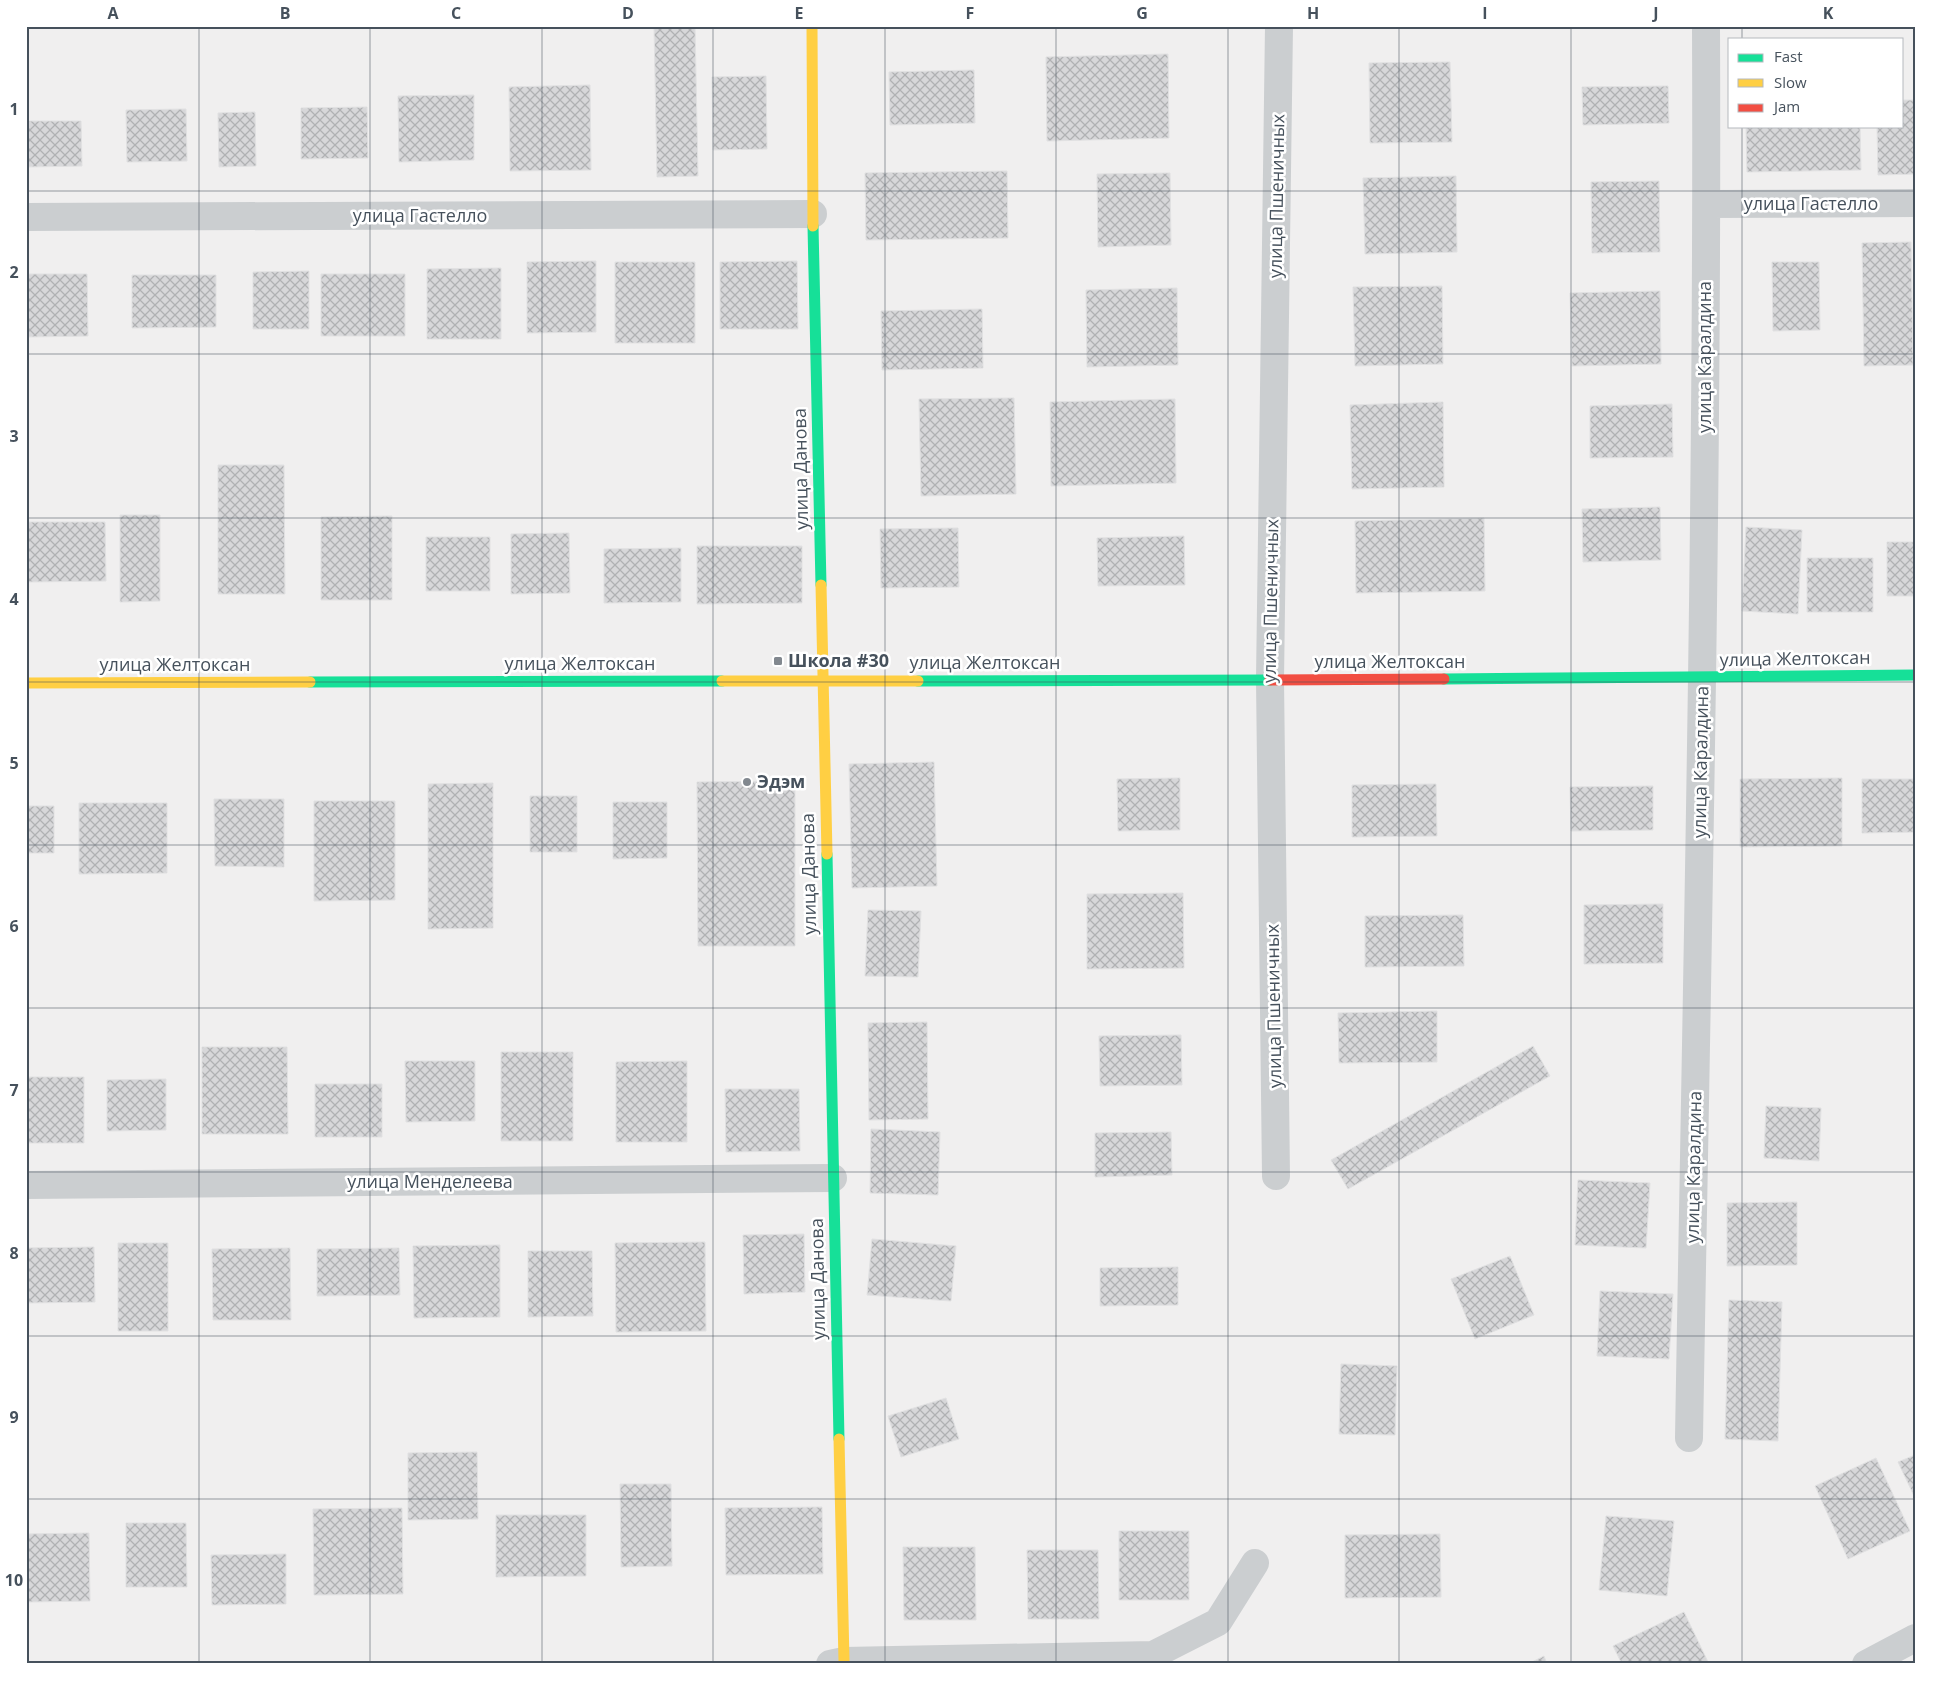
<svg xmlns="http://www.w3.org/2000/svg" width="1941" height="1690" viewBox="0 0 1941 1690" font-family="'Open Sans',sans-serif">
<defs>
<pattern id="building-cross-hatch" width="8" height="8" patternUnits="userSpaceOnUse" patternTransform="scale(1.25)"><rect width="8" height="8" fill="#d7d7d9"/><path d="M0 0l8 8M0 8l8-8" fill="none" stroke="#b0b1b3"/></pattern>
</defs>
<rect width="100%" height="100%" fill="#f0efef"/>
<!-- building -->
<path fill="url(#building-cross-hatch)" stroke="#e1e1e2" d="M654 26H695L698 176 657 177Z
M1168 54 1169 138 1047 141 1046 57Z
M1450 62 1452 142 1370 143 1369 63Z
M974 70 975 123 890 125 889 72Z
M766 76 767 149 713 150 712 77Z
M590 85 591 170 510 171 509 87Z
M1668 86 1669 123 1583 125 1582 87Z
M474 95V160L399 162 398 96Z
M1902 100H1915V174L1878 175 1877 126H1902Z
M367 107 368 158 301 159V108Z
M186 109 187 161 127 162 126 110Z
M255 112 256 166 219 167 218 113Z
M26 121H81L82 166 26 167Z
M1746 126H1860L1861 170 1747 172Z
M1007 171 1008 238 866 240 865 173Z
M1170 173 1171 245 1098 247 1097 174Z
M1456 176 1457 252 1365 254 1363 178Z
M1659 181 1660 252 1592 253 1591 182Z
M1911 242 1913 365 1864 366 1862 243Z
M596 261V332L527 333V262Z
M797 261 798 329H720V262Z
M615 262H695V343H615Z
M1772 262H1819L1820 330 1773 331Z
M501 268V339H427V269Z
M309 271V329H253V272Z
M26 274H87L88 336 26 337Z
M321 274H405V336H321Z
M132 275H216V327L132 328Z
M1442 286 1443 364 1355 366 1353 287Z
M1177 288 1178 365 1087 367 1086 290Z
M1660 291 1661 364 1572 366 1570 293Z
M982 309 983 368 882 370 881 311Z
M1014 398 1016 494 921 496 919 399Z
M1175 399 1176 483 1051 486 1050 402Z
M1443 402 1444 487 1352 489 1350 405Z
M1672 404 1673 457 1590 458V406Z
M218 465H284L285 594H218Z
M1660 507 1661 560 1583 562 1582 509Z
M120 515H160V601L120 602Z
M392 516V600H321V517Z
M1484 518 1485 591 1356 593 1355 521Z
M26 522H105L106 581 26 582Z
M1746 527 1802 530 1798 614 1742 611Z
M958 528 959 587 881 588 880 529Z
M569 533 570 593 511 594V534Z
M1184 536 1185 585 1098 586 1097 538Z
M426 537H490V591H426Z
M1887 542H1915V596H1887Z
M697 546H802V603L697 604Z
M681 548V602L604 603V549Z
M1807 558H1873V612H1807Z
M934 762 937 886 852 888 849 764Z
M1180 778V830L1118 831 1117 779Z
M1842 778V846L1740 847V779Z
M1862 779H1915V832L1862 833Z
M795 781V946H698L697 782Z
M493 783V928L428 929V784Z
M1436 784 1437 836 1352 837V785Z
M1653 786V830L1571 831 1570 787Z
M530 796H577V852H530Z
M214 799H284V867L215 866Z
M314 801H395V900L314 901Z
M613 802H667V858L613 859Z
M79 803H167V873L79 874Z
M26 806H54V853H26Z
M1183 893 1184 968 1087 969V894Z
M1663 904V963L1584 964V905Z
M868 910 921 911 918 977 865 976Z
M1463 915 1464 966 1365 967V916Z
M1437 1011V1062L1339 1063 1338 1013Z
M927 1022 928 1119 869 1120 868 1023Z
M1181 1035 1182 1085 1100 1086 1099 1036Z
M1533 1046 1550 1076 1348 1189 1331 1160Z
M202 1047H287L288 1134H202Z
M501 1052H573V1141H501Z
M405 1061H475V1121L406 1122Z
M687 1061V1142H616V1062Z
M26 1077H84V1143H26Z
M166 1079V1130L107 1131V1080Z
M315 1084H382V1137H315Z
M725 1089H799L800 1151 726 1152Z
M1766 1106 1821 1108 1819 1161 1764 1158Z
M871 1129 940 1132 938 1195 870 1193Z
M1171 1132 1172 1175 1095 1177V1133Z
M1578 1180 1650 1183 1646 1248 1575 1245Z
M1797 1202V1265L1727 1266V1203Z
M804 1234 805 1292 744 1294 743 1235Z
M872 1239 956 1246 951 1301 867 1295Z
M705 1242 706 1331 616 1332 615 1243Z
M118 1243H168V1331H118Z
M500 1245V1317L414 1318 413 1246Z
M94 1247 95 1302 26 1303V1248Z
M290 1248 291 1320H213L212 1249Z
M399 1248 400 1295 317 1296V1249Z
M528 1251H592L593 1316 528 1317Z
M1510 1256 1534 1315 1475 1339 1451 1279Z
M1178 1267V1305L1100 1306V1268Z
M1600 1291 1673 1294 1669 1359 1597 1356Z
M1729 1300 1782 1302 1778 1441 1725 1439Z
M1341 1364 1397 1366 1395 1435 1339 1434Z
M946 1398 959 1439 901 1457 888 1416Z
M477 1452 478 1519 408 1520V1453Z
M1915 1455V1498L1898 1462Z
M1876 1458 1910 1531 1848 1559 1815 1486Z
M620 1484H671L672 1566 621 1567Z
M822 1507 823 1574 726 1575 725 1508Z
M402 1508 403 1594 314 1595 313 1509Z
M496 1515H586V1576L496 1577Z
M1606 1516 1674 1521 1667 1596 1599 1590Z
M126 1523H186L187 1587H126Z
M1119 1531H1189V1600H1119Z
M89 1533 90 1601 26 1602V1534Z
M1440 1534 1441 1597 1345 1598V1535Z
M903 1547H975L976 1620H904Z
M1027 1550H1098L1099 1619H1028Z
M286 1554V1604L212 1605 211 1555Z
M1684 1612 1709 1664H1622L1613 1646Z
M1544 1656 1547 1664H1528Z"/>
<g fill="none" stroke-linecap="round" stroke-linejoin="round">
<!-- street -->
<path stroke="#cbced0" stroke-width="28" d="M1707 204 1915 203
M26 217 813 214
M1276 1176 1270 680 1279 26
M26 1185 833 1178
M1689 1438C1697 967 1708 497 1706 26
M830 1664 844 1661 1153 1655 1218 1622 1255 1563
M1866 1664 1915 1638"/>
<!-- fast -->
<path stroke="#16e098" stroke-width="11" d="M813 226 821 585
M1444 679 1915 675
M918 681 1270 680
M310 682 722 681
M827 854 839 1439"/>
<!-- slow -->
<path stroke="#ffcf43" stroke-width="11" d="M812 26 813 226
M821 585 827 854
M722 681H918
M26 683 310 682
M839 1439 844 1661"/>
<!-- jam -->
<path stroke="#f24e42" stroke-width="11" d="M1270 680 1444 679"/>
</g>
<!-- grid -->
<path fill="none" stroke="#46515c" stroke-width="1" stroke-opacity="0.55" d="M199 26V1664M370 26V1664M542 26V1664M713 26V1664M885 26V1664M1056 26V1664M1228 26V1664M1399 26V1664M1571 26V1664M1742 26V39M1742 126V1664M26 191H1915M26 354H1915M26 518H1915M26 682H1915M26 845H1915M26 1008H1915M26 1172H1915M26 1336H1915M26 1499H1915"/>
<!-- markers -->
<g fill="#82888f" stroke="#fff" stroke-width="2">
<rect x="773" y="656" width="10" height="10" rx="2.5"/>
<circle cx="747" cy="782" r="5"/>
</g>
<g text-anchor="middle" stroke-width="5" stroke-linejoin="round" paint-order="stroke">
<!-- street labels -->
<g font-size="18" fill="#46515c" stroke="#fff">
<text transform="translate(1277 196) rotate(-89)" y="6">улица Пшеничных</text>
<text x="1811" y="210">улица Гастелло</text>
<text x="420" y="222">улица Гастелло</text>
<text transform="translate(1705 357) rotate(-90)" y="6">улица Каралдина</text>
<text transform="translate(801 469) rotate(-91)" y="6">улица Данова</text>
<text transform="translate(1271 601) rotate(-89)" y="6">улица Пшеничных</text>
<text transform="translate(1795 659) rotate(-1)" y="6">улица Желтоксан</text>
<text x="1390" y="668">улица Желтоксан</text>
<text x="985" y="669">улица Желтоксан</text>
<text x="580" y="670">улица Желтоксан</text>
<text x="175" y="671">улица Желтоксан</text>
<text transform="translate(1701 762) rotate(-89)" y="6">улица Каралдина</text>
<text transform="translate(809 874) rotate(-91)" y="6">улица Данова</text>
<text transform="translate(1274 1006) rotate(-91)" y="6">улица Пшеничных</text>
<text transform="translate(1694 1167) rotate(-89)" y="6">улица Каралдина</text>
<text x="430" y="1188">улица Менделеева</text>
<text transform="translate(818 1279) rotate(-91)" y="6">улица Данова</text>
</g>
<!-- poi labels -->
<g font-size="18" font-weight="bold" fill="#46515c" stroke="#fff" text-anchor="start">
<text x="788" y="667">Школа #30</text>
<text x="757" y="788">Эдэм</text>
</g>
</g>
<!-- border -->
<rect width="1941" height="1690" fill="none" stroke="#ffffff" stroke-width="55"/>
<!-- legend -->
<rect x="1728" y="38" width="175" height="90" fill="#ffffff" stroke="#b5b9be"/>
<rect x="1738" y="54" width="25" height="8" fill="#16e098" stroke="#b5b9be"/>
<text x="1774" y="62" font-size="15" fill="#46515c">Fast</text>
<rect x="1738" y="79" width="25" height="8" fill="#ffcf43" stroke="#b5b9be"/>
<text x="1774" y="88" font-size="15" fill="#46515c">Slow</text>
<rect x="1738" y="104" width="25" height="8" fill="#f24e42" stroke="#b5b9be"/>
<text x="1774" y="112" font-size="15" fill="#46515c">Jam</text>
<rect x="28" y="28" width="1886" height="1634" fill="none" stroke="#46515c" stroke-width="2"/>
<g font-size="16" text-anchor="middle" font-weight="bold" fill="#46515c">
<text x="113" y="19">A</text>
<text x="285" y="19">B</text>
<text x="456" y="19">C</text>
<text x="628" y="19">D</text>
<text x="799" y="19">E</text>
<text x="970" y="19">F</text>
<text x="1142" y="19">G</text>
<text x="1313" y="19">H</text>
<text x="1485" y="19">I</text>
<text x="1656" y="19">J</text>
<text x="1828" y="19">K</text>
<text x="14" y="115">1</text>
<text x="14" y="278">2</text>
<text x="14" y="442">3</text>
<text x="14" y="605">4</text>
<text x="14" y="769">5</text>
<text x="14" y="932">6</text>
<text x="14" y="1096">7</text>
<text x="14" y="1259">8</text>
<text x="14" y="1423">9</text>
<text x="14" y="1586">10</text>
</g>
</svg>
